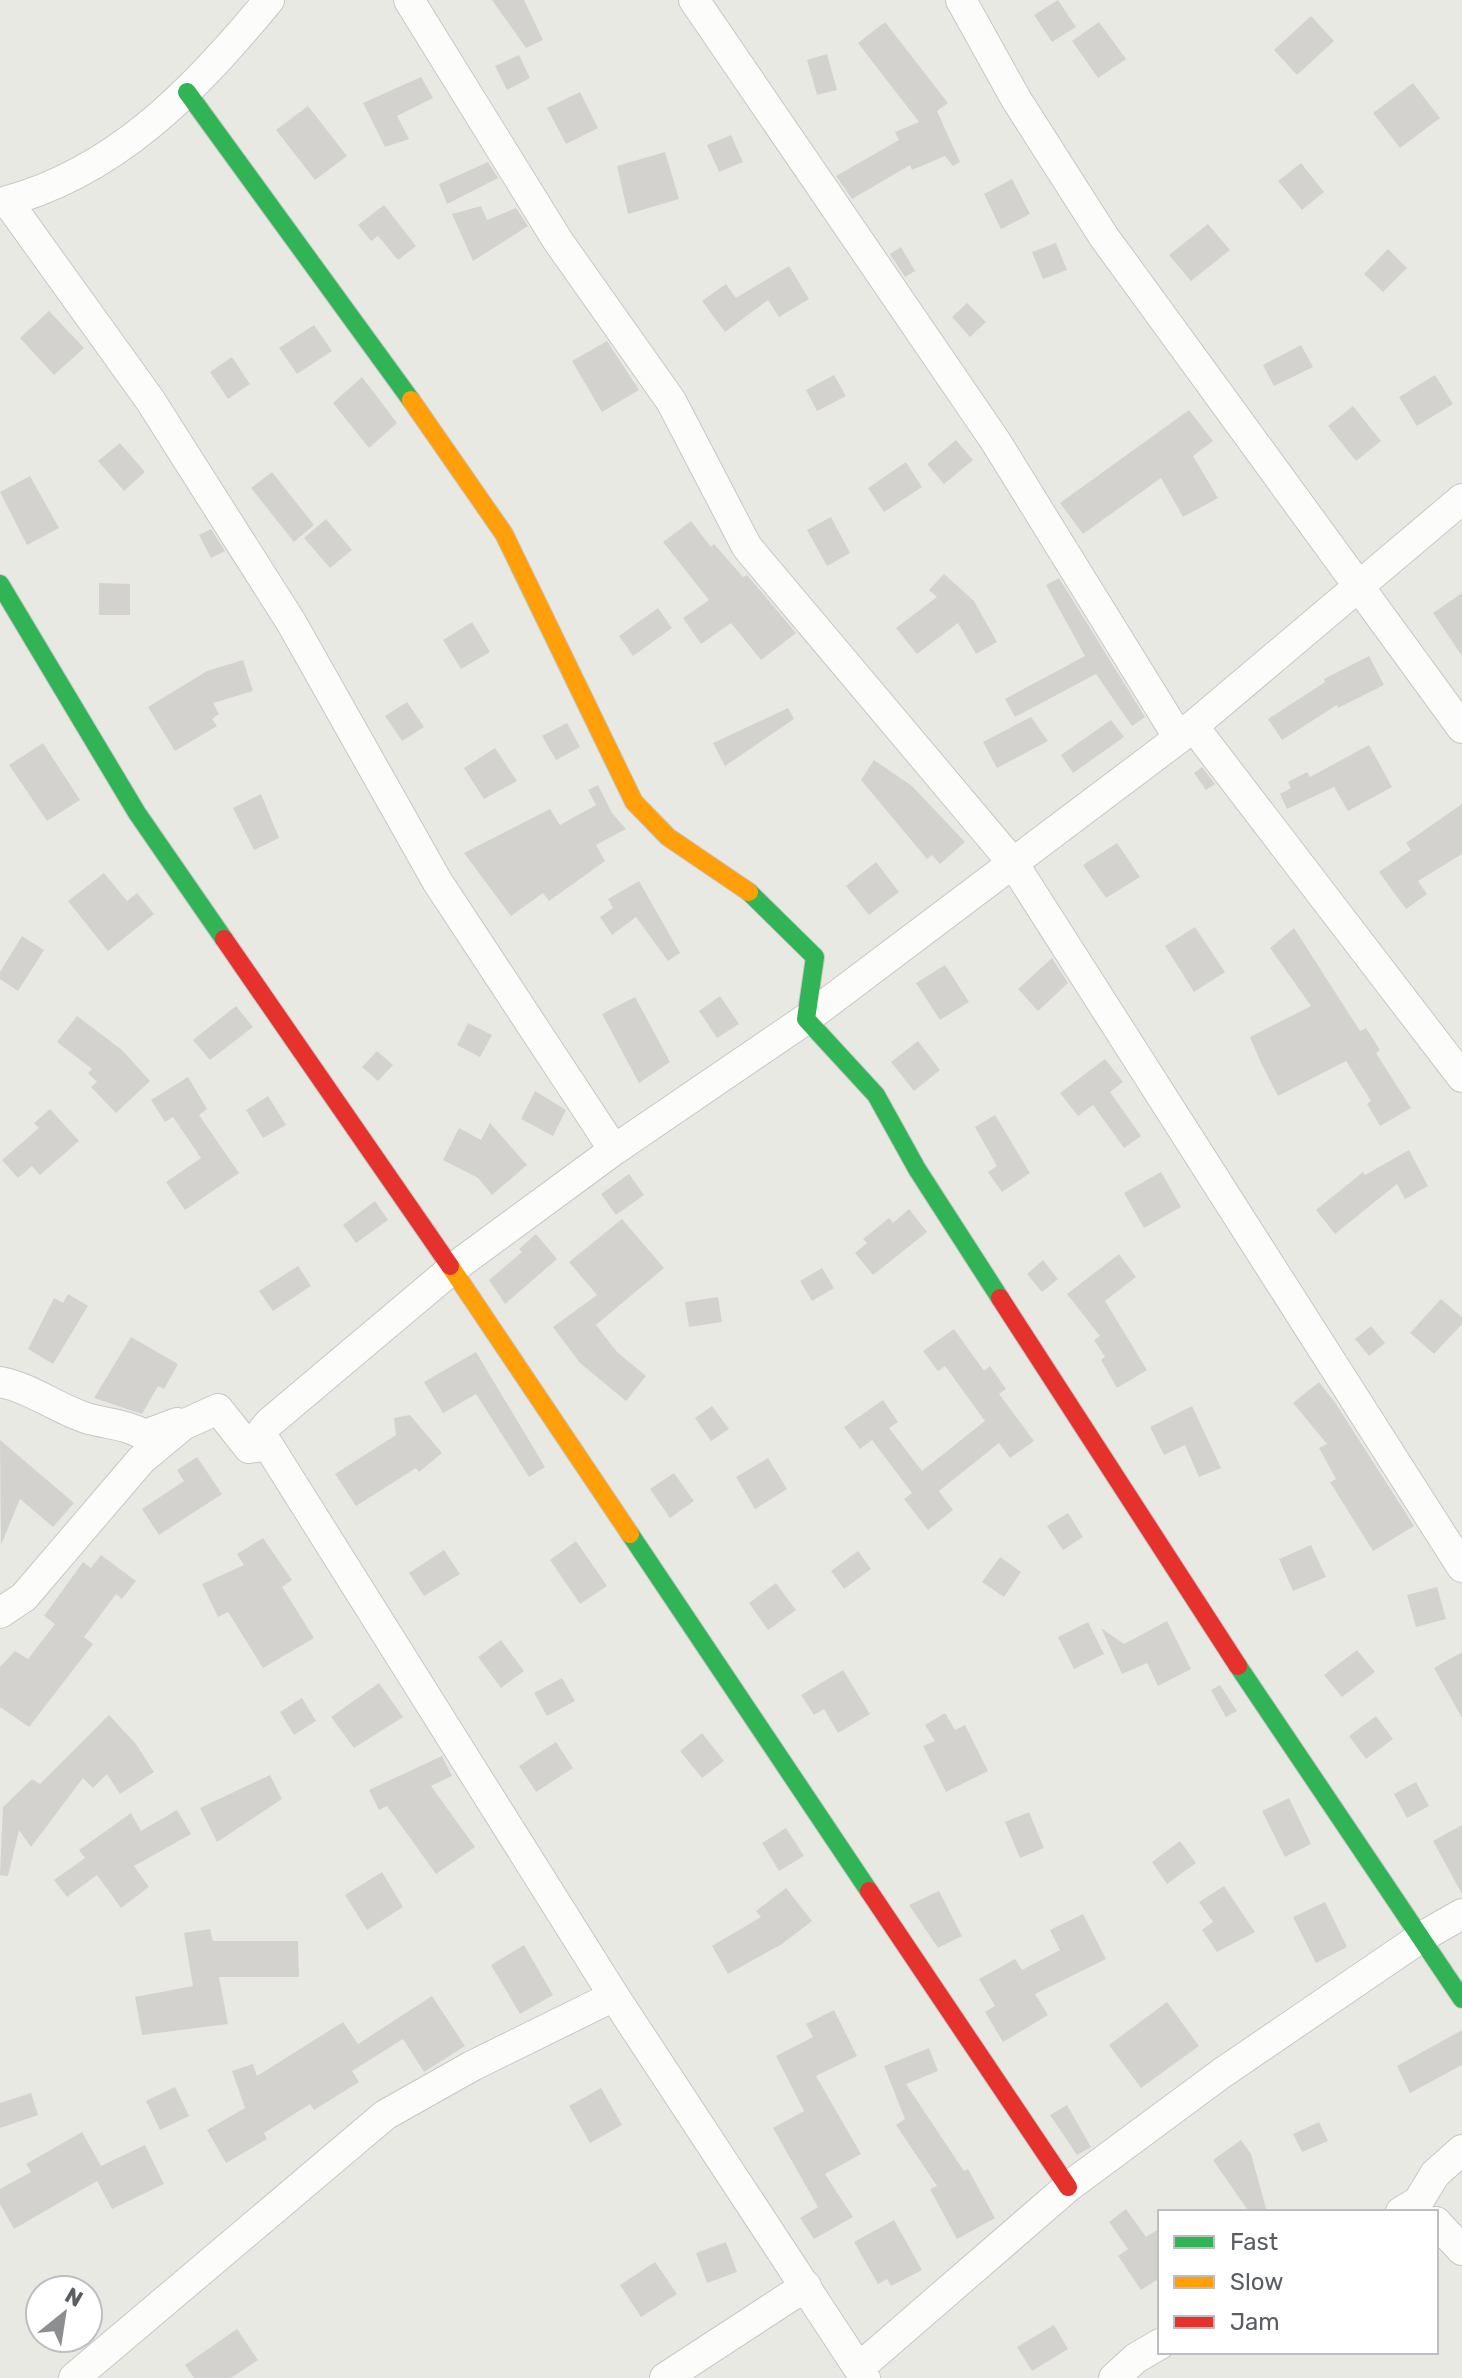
<svg xmlns="http://www.w3.org/2000/svg" width="1462" height="2378" viewBox="0 0 1462 2378" font-family="Rubik,sans-serif">
<rect width="100%" height="100%" fill="#e9e9e4"/>
<!-- building -->
<path fill="#d3d2cf" d="M492 0H524L543 40 526 48Z
M1058 0 1076 27 1052 42 1034 15Z
M1311 16 1334 41 1297 75 1274 50Z
M885 22 948 103 937 111 960 162 953 166 945 156 912 170 910 165 852 199 836 176 899 140 895 132 919 122 858 43Z
M1099 22 1126 59 1098 78 1072 41Z
M827 54 837 90 817 95 807 60Z
M519 55 530 78 507 90 495 66Z
M421 77 433 98 397 116 409 139 385 147 363 103Z
M1413 83 1440 118 1400 148 1373 113Z
M580 92 598 128 566 144 547 108Z
M308 106 347 156 315 180 276 130Z
M731 135 743 162 719 172 707 145Z
M665 152 679 199 628 214 617 166Z
M488 162 498 178 447 204 439 184Z
M1301 163 1324 192 1302 210 1278 181Z
M1012 179 1030 214 1001 229 984 194Z
M384 205 416 246 398 260 378 236 371 241 358 225Z
M481 206 487 220 516 208 528 226 473 261 452 214Z
M1208 224 1230 250 1191 281 1169 255Z
M1056 243 1067 270 1043 279 1032 252Z
M901 247 915 271 905 277 890 254Z
M1388 249 1407 268 1383 292 1364 274Z
M789 266 809 299 779 317 768 300 725 332 702 301 726 284 736 298Z
M967 303 986 322 970 337 952 317Z
M49 311 84 348 54 375 20 338Z
M314 325 332 351 297 374 279 348Z
M607 341 639 390 602 412 572 361Z
M1301 345 1313 367 1274 386 1263 365Z
M232 357 250 384 228 399 210 372Z
M834 375 846 396 817 411 806 390Z
M1435 375 1453 404 1417 426 1399 397Z
M362 377 397 423 369 448 333 403Z
M1353 406 1381 441 1356 461 1328 426Z
M1189 410 1213 441 1193 456 1218 498 1183 517 1161 478 1083 534 1060 503Z
M956 440 973 460 944 484 927 464Z
M120 443 145 472 124 491 98 461Z
M906 462 922 487 884 512 868 488Z
M272 472 314 525 294 542 251 488Z
M30 476 59 528 27 545 0 492Z
M831 517 850 553 827 566 807 530Z
M326 519 352 550 330 568 304 538Z
M691 521 711 547 714 544 743 577 747 575 796 633 761 660 731 623 701 644 683 618 709 600 663 542Z
M211 529 225 551 211 558 199 535Z
M944 574 974 601 997 642 976 654 958 623 917 654 896 628 937 597 929 590Z
M1059 578 1145 717 1132 726 1096 674 1015 717 1005 699 1085 656 1046 585Z
M99 583 130 584V615H99Z
M1462 593V656L1433 613Z
M658 608 672 628 633 656 619 636Z
M472 622 490 652 461 669 443 640Z
M1369 656 1384 685 1338 708 1337 705 1282 740 1268 719 1325 682 1324 679Z
M243 660 253 691 213 703 219 714 212 719 217 726 175 751 148 707 207 671Z
M407 702 424 727 402 741 385 716Z
M788 708 794 719 725 766 713 743Z
M1031 717 1048 741 997 768 983 742Z
M1111 720 1124 737 1073 773 1061 755Z
M567 723 580 747 556 760 542 736Z
M43 743 80 800 47 821 9 765Z
M1369 745 1392 787 1348 811 1334 787 1287 809 1280 794 1291 788 1288 782 1307 772 1310 777Z
M495 748 517 781 484 799 464 768Z
M874 760 912 786 965 842 940 864 932 855 927 859 861 780Z
M1202 767 1215 784 1206 790 1194 773Z
M598 785 612 813 626 829 596 845 605 861 549 901 543 893 511 916 464 853 550 809 560 825 596 805 588 790Z
M261 794 279 838 254 850 233 808Z
M1462 804V854L1418 881 1427 894 1406 909 1379 872 1411 850 1406 843Z
M1117 843 1140 877 1106 898 1083 865Z
M876 862 899 892 869 915 846 886Z
M104 873 127 901 137 893 154 914 108 951 68 901Z
M639 881 680 953 668 961 636 917 612 935 600 917 613 908 608 899Z
M1195 927 1225 972 1194 992 1165 946Z
M1294 928 1360 1031 1366 1028 1380 1050 1376 1053 1411 1108 1380 1126 1367 1104 1371 1101 1346 1061 1278 1096 1261 1063 1250 1037 1311 1006 1270 948Z
M22 936 44 950 18 991 0 979V972Z
M1052 958 1068 983 1038 1011 1018 989Z
M945 965 969 1002 940 1020 916 983Z
M720 996 739 1024 717 1038 699 1011Z
M635 997 670 1062 639 1083 602 1014Z
M236 1006 253 1027 210 1060 193 1040Z
M77 1016 122 1050 150 1081 116 1113 91 1087 97 1082 88 1073 92 1069 57 1042Z
M468 1023 492 1035 480 1057 457 1045Z
M918 1041 940 1070 914 1091 891 1062Z
M377 1051 393 1065 378 1081 362 1067Z
M1105 1059 1123 1082 1110 1092 1141 1136 1124 1148 1093 1105 1078 1116 1060 1093Z
M188 1077 207 1109 199 1115 239 1173 185 1210 166 1182 201 1158 173 1117 165 1122 151 1100Z
M535 1091 566 1110 553 1136 521 1119Z
M268 1096 286 1125 263 1138 246 1110Z
M50 1109 79 1141 40 1175 32 1166 18 1178 2 1160 39 1128 34 1123Z
M995 1115 1030 1173 1002 1192 988 1172 997 1166 975 1127Z
M490 1123 527 1165 492 1195 478 1178 443 1160 459 1128 481 1140Z
M1409 1150 1428 1186 1405 1199 1397 1184 1335 1234 1316 1210 1363 1172 1365 1175Z
M1161 1172 1181 1207 1144 1228 1124 1193Z
M629 1174 644 1195 616 1215 601 1194Z
M375 1201 388 1220 356 1243 343 1225Z
M909 1209 927 1232 873 1275 855 1253 867 1243 863 1239 889 1218 893 1223Z
M622 1219 664 1268 596 1325 617 1352 646 1376 626 1401 580 1363 553 1327 597 1295 569 1262Z
M536 1234 557 1259 505 1304 489 1280 522 1252 519 1249Z
M1119 1254 1136 1277 1105 1301 1147 1370 1117 1388 1101 1360 1105 1357 1094 1340 1100 1336 1067 1294Z
M1043 1260 1058 1279 1042 1292 1027 1274Z
M298 1266 311 1286 273 1311 259 1291Z
M822 1268 834 1288 812 1301 800 1281Z
M68 1294 88 1306 53 1364 28 1349 54 1298 63 1303Z
M718 1297 722 1322 689 1327 685 1302Z
M1441 1299 1462 1317V1324L1434 1354 1410 1333Z
M1371 1326 1385 1343 1369 1356 1355 1339Z
M954 1329 984 1371 990 1366 1006 1389 999 1394 1034 1441 1010 1458 999 1443 939 1491 953 1510 928 1530 904 1499 912 1493 872 1440 860 1449 844 1427 883 1400 898 1422 889 1428 922 1471 985 1421 945 1366 938 1371 923 1351Z
M131 1337 178 1364 164 1389 158 1386 142 1414 94 1398Z
M476 1352 545 1467 529 1477 476 1394 443 1413 424 1382Z
M1319 1382 1336 1404 1414 1526 1373 1551 1330 1482 1336 1479 1319 1448 1327 1444 1293 1403Z
M712 1406 729 1429 711 1441 695 1418Z
M1192 1406 1221 1468 1199 1477 1185 1445 1164 1455 1150 1427Z
M410 1415 442 1453 419 1472 416 1468 356 1506 335 1474 396 1435 394 1418Z
M0 1440 74 1503 53 1527 20 1499 1 1545Z
M197 1457 222 1494 159 1535 142 1509 184 1481 177 1470Z
M768 1458 787 1489 755 1509 736 1477Z
M674 1473 694 1501 670 1518 650 1489Z
M1068 1513 1083 1537 1063 1550 1047 1526Z
M263 1538 292 1580 282 1587 314 1638 263 1668 228 1612 218 1617 202 1584 244 1565 237 1554Z
M576 1541 607 1586 580 1604 550 1560Z
M1311 1545 1326 1577 1293 1591 1279 1559Z
M444 1550 460 1574 424 1596 409 1573Z
M858 1551 871 1569 844 1589 831 1571Z
M101 1555 136 1581 122 1599 116 1594 84 1637 93 1644 29 1727 0 1707V1667L15 1651 28 1659 55 1624 44 1616 83 1562 91 1568Z
M1000 1557 1021 1572 1004 1597 982 1582Z
M776 1583 796 1610 768 1630 749 1603Z
M1437 1587 1446 1619 1416 1627 1407 1595Z
M1167 1621 1191 1669 1158 1686 1147 1663 1122 1674 1101 1628 1124 1644Z
M1088 1622 1104 1654 1074 1669 1058 1637Z
M501 1640 524 1671 501 1688 478 1657Z
M1357 1650 1375 1672 1342 1697 1324 1675Z
M1462 1652V1718L1434 1668Z
M843 1670 870 1714 838 1733 824 1709 814 1715 801 1695Z
M562 1678 575 1701 547 1716 534 1693Z
M379 1683 403 1717 354 1748 331 1717Z
M1220 1685 1237 1711 1226 1717 1211 1690Z
M302 1698 316 1721 294 1735 280 1712Z
M945 1713 955 1730 965 1725 988 1771 946 1792 923 1746 935 1741 925 1725Z
M109 1715 136 1744 154 1772 120 1794 107 1774 93 1788 83 1778 31 1847 19 1830 8 1876 0 1875 3 1807 32 1779 40 1784Z
M1376 1716 1393 1739 1366 1759 1349 1736Z
M702 1733 724 1761 702 1778 680 1751Z
M556 1742 573 1768 536 1792 519 1766Z
M442 1756 452 1776 431 1786 475 1847 436 1874 387 1806 379 1810 369 1790Z
M270 1775 282 1799 217 1842 200 1808Z
M1416 1782 1429 1806 1407 1818 1394 1794Z
M1289 1798 1311 1844 1285 1857 1262 1811Z
M177 1810 191 1834 134 1866 149 1887 121 1908 97 1875 67 1897 54 1880 85 1858 79 1850 131 1813 141 1831Z
M1029 1812 1044 1848 1020 1858 1005 1822Z
M1462 1825V1894L1433 1841Z
M786 1828 804 1856 779 1871 762 1843Z
M1180 1841 1196 1863 1167 1884 1152 1862Z
M382 1872 403 1907 367 1930 345 1895Z
M1224 1886 1255 1932 1217 1952 1202 1930 1213 1922 1199 1902Z
M786 1888 812 1921 782 1944 728 1974 712 1946 761 1917 756 1911Z
M939 1891 962 1936 938 1948 909 1905Z
M1325 1902 1347 1947 1316 1963 1293 1917Z
M1083 1914 1106 1959 1035 1994 1048 2015 1003 2042 985 2012 995 2006 979 1979 1015 1959 1022 1970 1060 1950 1050 1930Z
M210 1929 213 1941H298L299 1977H219L228 2024 142 2035 135 1997 193 1986 184 1933Z
M524 1945 553 1995 520 2014 491 1965Z
M432 1996 465 2046 424 2072 403 2039 352 2071 359 2082 314 2110 310 2104 264 2133 267 2139 226 2163 207 2130 245 2108 232 2071 253 2064 257 2076 343 2022 358 2044Z
M1167 2002 1199 2046 1141 2088 1109 2045Z
M834 2010 857 2056 816 2076 861 2154 825 2174 853 2217 814 2239 800 2218 818 2207 773 2128 804 2111 776 2056 813 2037 806 2024Z
M1462 2030V2065L1410 2093 1397 2066Z
M929 2048 938 2071 906 2084 964 2171 968 2169 995 2218 957 2239 930 2189 937 2186 896 2125 905 2119 884 2066Z
M175 2087 189 2116 160 2130 146 2101Z
M601 2088 622 2125 590 2143 569 2106Z
M31 2093 38 2115 0 2128V2103Z
M1067 2105 1091 2147 1077 2155 1050 2115Z
M1319 2122 1328 2141 1302 2152 1293 2134Z
M82 2132 101 2166 145 2145 164 2184 112 2209 97 2181 14 2229 0 2204V2189L31 2172 26 2164Z
M1241 2140 1251 2154 1267 2212H1249L1213 2160Z
M1126 2209 1146 2237 1160 2228V2278L1141 2290 1118 2256 1128 2249 1109 2222Z
M894 2220 922 2270 891 2286 887 2279 878 2284 854 2242Z
M726 2242 737 2272 707 2283 696 2253Z
M655 2262 677 2294 641 2317 620 2285Z
M1054 2325 1068 2349 1032 2371 1017 2347Z
M237 2329 258 2360 231 2378H194L185 2365Z"/>
<g fill="none" stroke-linecap="round" stroke-linejoin="round">
<defs>
<path id="street" d="M409 0 558 241 671 401 747 547 1013 863 1462 1567
M694 0 996 442 1179 738
M961 0 1016 99 1104 237 1462 728
M7 201 150 400 291 622 437 881 614 1150
M0 203C115 174 196 89 269 0
M1193 726 1462 1077
M0 1382C31 1388 56 1408 86 1418 107 1424 125 1424 145 1435L177 1423
M249 1448 269 1423 452 1269 614 1150 806 1019 1179 738 1462 499
M249 1448 268 1445 614 1996 865 2378
M0 1613 24 1597 141 1460 183 1425 218 1409 249 1448
M1401 2212 1418 2202 1435 2174 1462 2150
M1436 2222 1462 2250
M860 2367 1068 2187 1222 2073 1420 1938 1462 1914
M74 2378 385 2115 472 2066 614 1996
M665 2378 806 2286
M1114 2378 1136 2358 1160 2344"/>
<path id="fast" d="M187 92 411 400
M0 584 137 813 224 939
M749 892 815 957 806 1019 876 1095 917 1169 1000 1298
M630 1534 869 1891
M1238 1666 1462 1999"/>
<path id="slow" d="M411 400 504 534 634 802 668 837 749 892
M450 1266 630 1534"/>
<path id="jam" d="M224 939 450 1266
M1000 1298 1238 1666
M869 1891 1068 2187"/>
</defs>
<!-- street casing -->
<use href="#street" stroke="#c6c7c6" stroke-width="32"/>
<!-- fast casing -->
<use href="#fast" stroke="#c5c6c4" stroke-width="20"/>
<!-- slow casing -->
<use href="#slow" stroke="#c5c6c4" stroke-width="20"/>
<!-- jam casing -->
<use href="#jam" stroke="#c5c6c4" stroke-width="20"/>
<!-- street -->
<use href="#street" stroke="#fcfcfb" stroke-width="30"/>
<!-- fast -->
<use href="#fast" stroke="#30b455" stroke-width="18"/>
<!-- slow -->
<use href="#slow" stroke="#ff9f0a" stroke-width="18"/>
<!-- jam -->
<use href="#jam" stroke="#e5322d" stroke-width="18"/>
</g>
<!-- legend -->
<rect x="1158" y="2210" width="280" height="144" fill="#ffffff" stroke="#bdbec0" stroke-width="2"/>
<rect x="1174" y="2236" width="40" height="12" fill="#30b455" stroke="#bdbec0" stroke-width="2"/>
<text x="1230" y="2250" font-size="24" fill="#5a5d61">Fast</text>
<rect x="1174" y="2276" width="40" height="12" fill="#ff9f0a" stroke="#bdbec0" stroke-width="2"/>
<text x="1230" y="2290" font-size="24" fill="#5a5d61">Slow</text>
<rect x="1174" y="2316" width="40" height="12" fill="#e5322d" stroke="#bdbec0" stroke-width="2"/>
<text x="1230" y="2330" font-size="24" fill="#5a5d61">Jam</text>
<!-- north arrow -->
<g transform="translate(64 2314) rotate(30)"><circle r="38" fill="#ffffff" stroke="#bdbec0" stroke-width="2"/>
<path d="M0-6L14 30L0 20L-14 30Z" fill="#8c8e8f"/>
<text y="-12" font-size="22" font-weight="bold" text-anchor="middle" fill="#5a5d61">N</text>
</g>
</svg>
